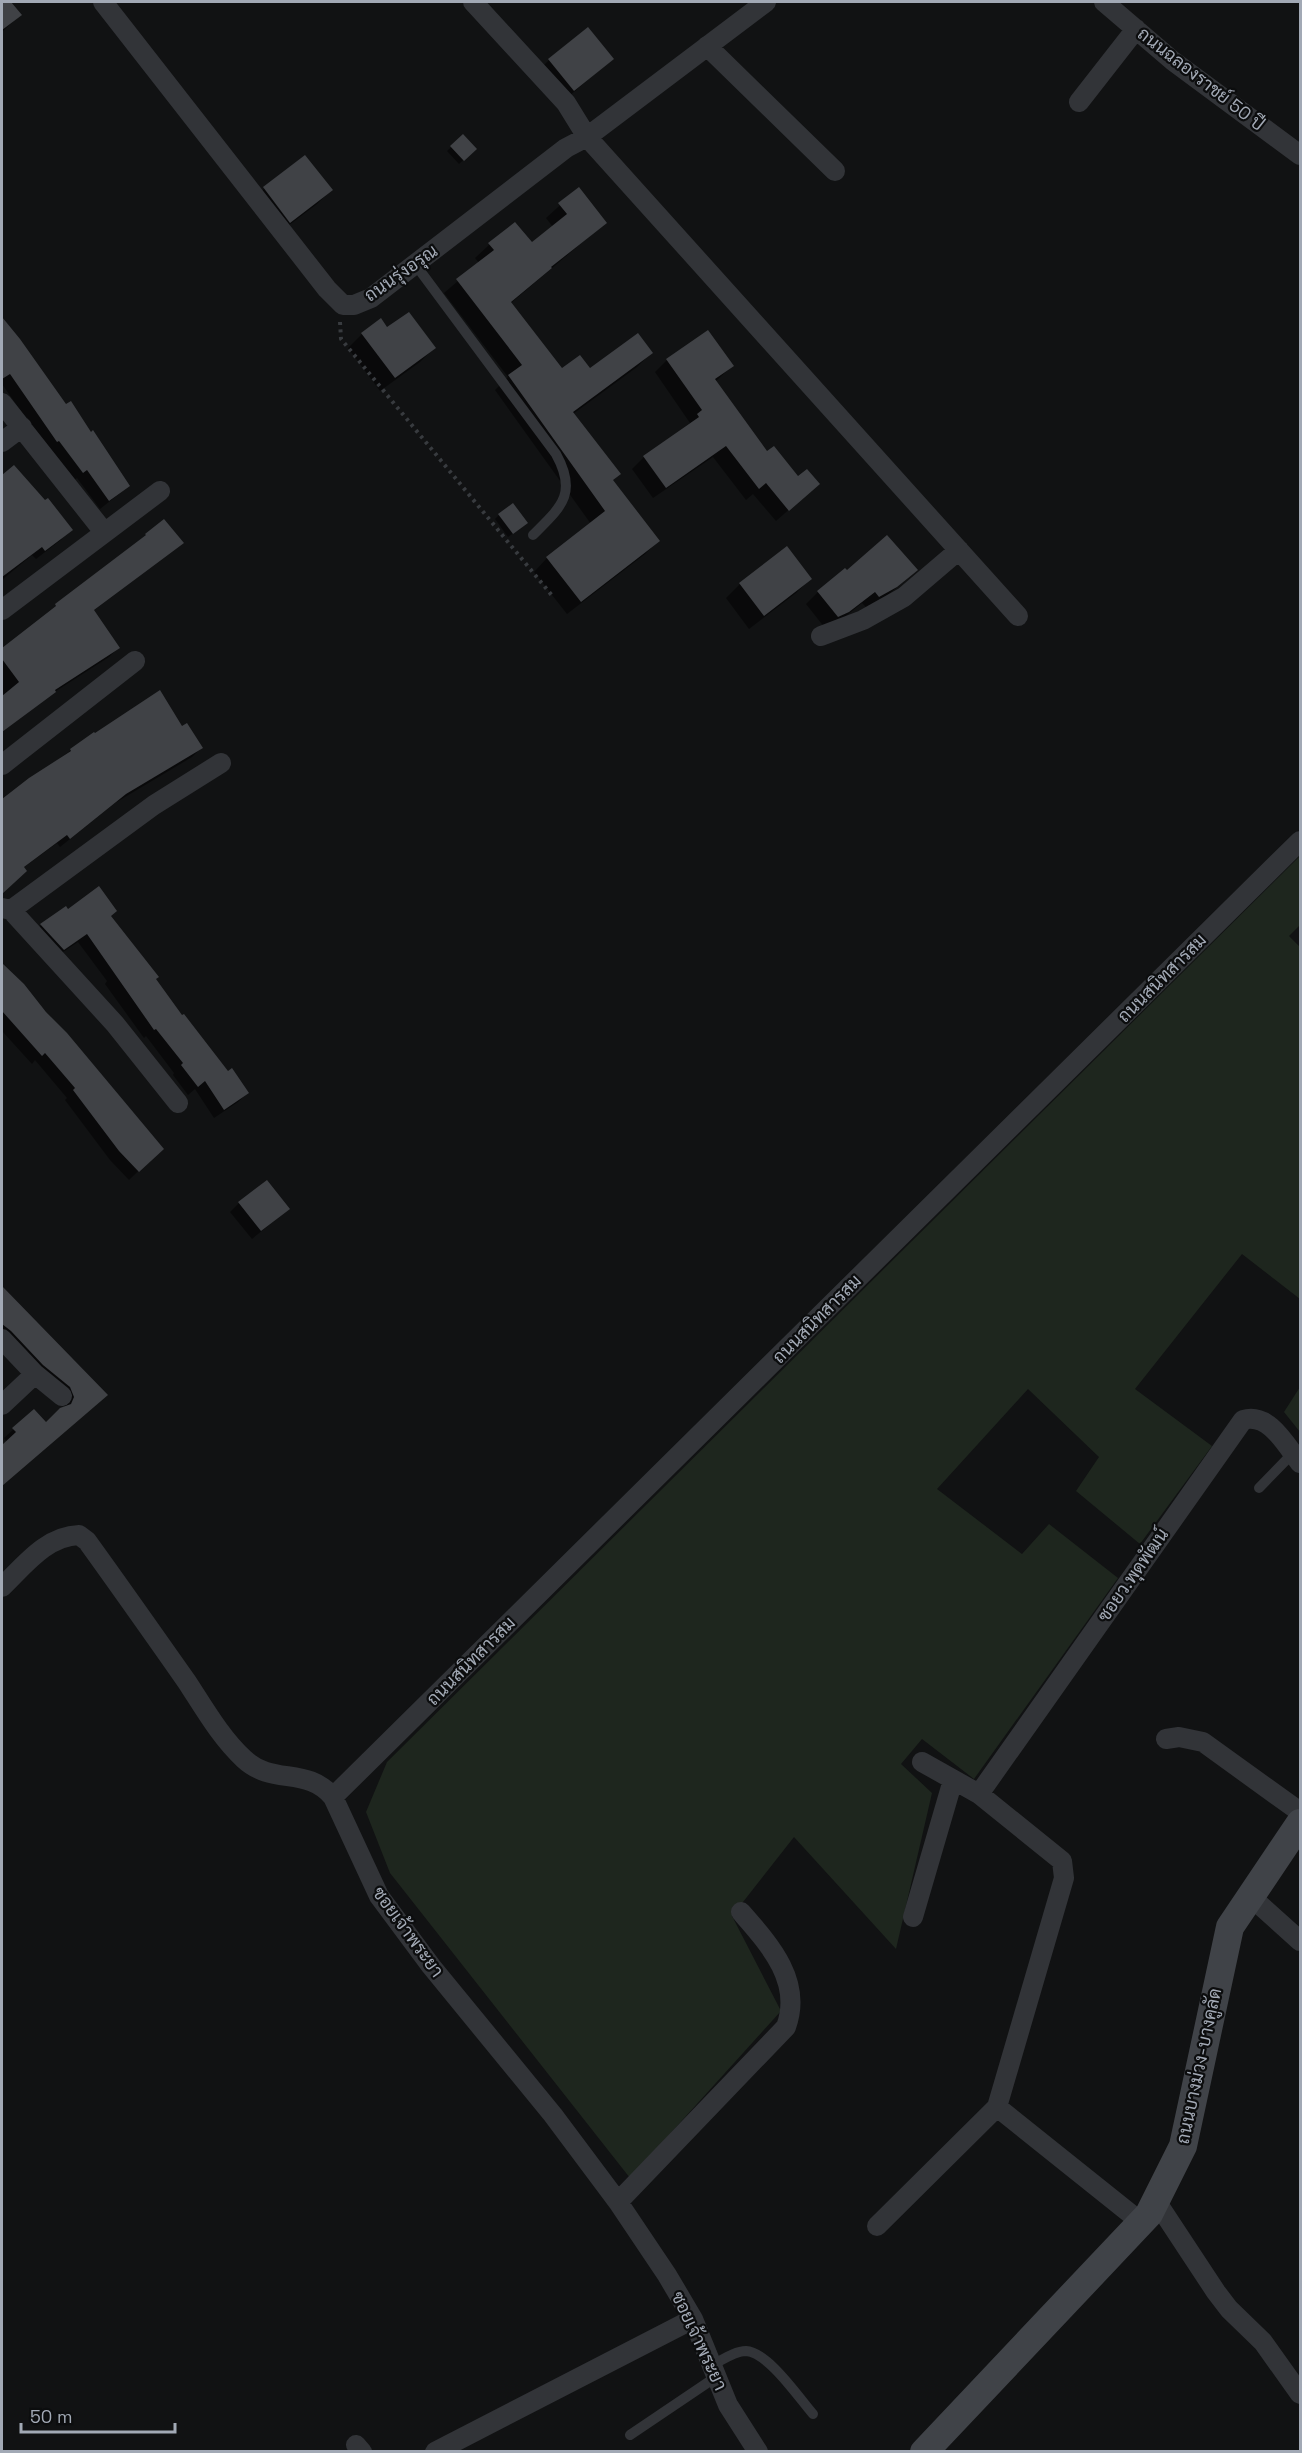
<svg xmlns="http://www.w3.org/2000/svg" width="1302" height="2453" viewBox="0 0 1302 2453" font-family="'Space Grotesk',Sarabun,sans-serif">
<rect width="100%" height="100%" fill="#111213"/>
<!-- green -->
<path fill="#1e261e" d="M1300 856V925L1289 936 1300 947V1299L1242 1254 1135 1389 1212 1446 1140 1544 1076 1491 1099 1457 1028 1389 937 1489 1022 1554 1049 1524 1118 1578 974 1779 922 1739 901 1764 932 1793 896 1949 794 1837 732 1916 781 2011 630 2178 390 1873 366 1812 387 1762Z
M1300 1387V1432L1284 1412Z"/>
<!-- shadow -->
<path fill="#0007" d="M2 2H10L20 15 2 32Z
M612 59 560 104 535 74 549 60Z
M463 136 475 149 459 164 447 151Z
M305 157 331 190 317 204 276 235 250 202 264 189Z
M578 189 605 223 511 303 562 371 589 370 651 353 637 367 573 414 612 481 658 541 645 554 567 614 534 572 547 558 591 524 495 390 508 377 444 293 479 263 475 258 489 245 515 224 531 245 553 227 546 218Z
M2 319 65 406 129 486 100 509 77 478 73 481 48 450 2 384Z
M387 330 434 348 420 362 380 391 348 348 362 334Z
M667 360 732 366 715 382 767 453 798 478 818 484 776 521 753 494 746 500 713 457 653 498 632 469 644 457 690 423 655 372Z
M14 467 62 539 36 559 32 555 3 579 2 477Z
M499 515 522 527 508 537 495 519Z
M182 543 93 611 118 648 109 657 53 693 2 732V650L137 544Z
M787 549 810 579 796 593 749 629 726 598 740 584Z
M904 581 883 599 867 608 862 603 836 624 825 628 806 604 818 592Z
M182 728 201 748 192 757 115 803 60 847 57 843 23 868 16 880 2 893V801L93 734Z
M66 908 68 911 110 916 181 1018 247 1093 238 1102 214 1118 195 1089 188 1095 173 1075 174 1073 146 1036 144 1038 105 984 107 981 78 942 54 958 32 934 41 925Z
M2 965 23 985 162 1148 129 1180 110 1160 65 1100 67 1098 35 1060 32 1064 2 1031Z
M239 1203 279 1217 252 1239 230 1212Z
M2 1292 97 1404 2 1484V1447L7 1442 4 1438 34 1411 46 1424 64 1408 65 1402 2 1339Z"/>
<!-- building -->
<path fill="#404246" d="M2 2H11L22 15 2 30Z
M588 27 614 59 574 91 548 59Z
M463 134 477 149 464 161 450 146Z
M305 155 333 190 290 223 263 187Z
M579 187 607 223 551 267 552 268 511 302 562 368 580 355 590 368 638 333 653 353 573 412 621 474 613 480 660 541 581 602 546 557 605 511 508 375 522 365 456 279 494 250 488 243 515 222 532 242 567 214 558 203Z
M409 312 436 348 395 378 361 333 381 318 387 327Z
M2 317 20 339 66 404 71 401 91 432 93 430 130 486 109 501 87 470 83 473 59 441 57 442 10 374 2 379Z
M708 330 734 366 715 379 767 451 774 446 798 476 807 469 820 484 789 511 766 483 759 489 726 446 666 488 643 456 699 417 697 414 702 410 666 359Z
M14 465 45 500 48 498 73 530 45 551 42 547 2 577V475Z
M513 503 528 523 513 534 498 514Z
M164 519 184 543 94 610 120 648 55 690 56 692 2 732V696L19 682 2 659V648L56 606 55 604 146 535 145 534Z
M887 535 918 570 897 587 879 597 875 592 849 612 838 617 817 591 845 568 847 570Z
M787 546 812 579 764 616 739 583Z
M160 690 182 726 187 723 203 748 126 794 70 839 67 835 24 867 27 871 2 894V799L29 778 71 751 70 749 94 732 95 733Z
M99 886 117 911 111 916 159 977 156 979 182 1015 184 1014 228 1071 232 1068 249 1093 224 1110 205 1081 198 1087 181 1065 183 1063 156 1029 154 1030 87 934 64 950 40 924 66 906 68 909Z
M2 963 24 984 46 1012 67 1033 164 1149 139 1172 119 1151 73 1090 75 1088 45 1053 42 1056 2 1011Z
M267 1180 290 1209 261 1231 238 1202Z
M2 1286 108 1395 2 1486V1445L16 1432 12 1428 34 1409 46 1422 60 1408 71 1404 74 1397 70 1387 43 1365 11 1331 2 1324Z"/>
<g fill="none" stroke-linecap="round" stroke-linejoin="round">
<!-- path -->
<path stroke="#383b3f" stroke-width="4" stroke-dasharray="3 4.5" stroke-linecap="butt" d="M340 322 341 339 554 598"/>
<!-- lane -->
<path stroke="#323438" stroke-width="10" d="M415 264 556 454C578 494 561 507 533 535
M1259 1488 1293 1453
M712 2365C722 2360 735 2351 746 2351 768 2352 799 2398 813 2414
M630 2435 716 2377"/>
<!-- street -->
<path stroke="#323438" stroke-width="20" d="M103 2 327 289 343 305H354L371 298 566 148 587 137 766 2
M473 2 566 103 587 137 1018 616
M1104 2 1173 61 1300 155
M707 46 835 171
M1079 102 1136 29
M2 403 104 532
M2 442 22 427
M2 610 160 491
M821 636 863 620 904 597 959 550
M2 765 135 661
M2 908 11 910 115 1024 178 1103
M11 910 154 805 221 763
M2 1339 35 1374 62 1396
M2 1405 35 1374
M2 1587C24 1566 46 1536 79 1535L87 1541C121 1588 154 1635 187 1682 204 1708 221 1738 244 1759 273 1786 307 1766 333 1797L379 1896 431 1966 553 2115 618 2202 667 2275 693 2319 728 2405 758 2452
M1166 1739 1179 1737 1203 1742 1300 1812
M922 1762 979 1794 1062 1861 1064 1878 997 2107 1142 2223
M979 1794 1243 1420C1269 1412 1286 1445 1300 1463
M333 1797 1300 841
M1250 1896 1300 1941
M913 1917 953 1780
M1156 2201 1216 2292 1229 2309 1263 2342 1300 2394
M618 2202 786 2027C803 1981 769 1944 741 1912
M877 2226 997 2107
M356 2445 362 2452
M435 2452 693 2319"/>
<!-- secondary -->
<path stroke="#404348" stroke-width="28" d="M924 2452 1149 2214 1183 2146 1230 1927 1300 1823"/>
</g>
<g text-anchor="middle" stroke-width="4.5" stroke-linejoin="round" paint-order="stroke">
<!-- street labels -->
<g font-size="18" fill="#a2a9b5" stroke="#0c0d0e">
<text transform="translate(1201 79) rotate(38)" y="6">ถนนฉลองราชย์ 50 ปี</text>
<text transform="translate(401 273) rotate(-35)" y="6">ถนนรุ่งอรุณ</text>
<text transform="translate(1162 978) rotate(-45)" y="6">ถนนสนิทสารสม</text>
<text transform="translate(817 1319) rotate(-45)" y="6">ถนนสนิทสารสม</text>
<text transform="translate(1133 1575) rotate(-55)" y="6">ซอยว.พุดพัฒน์</text>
<text transform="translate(471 1661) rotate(-45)" y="6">ถนนสนิทสารสม</text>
<text transform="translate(408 1932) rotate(54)" y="6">ซอยเจ้าพระยา</text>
<text transform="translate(1199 2066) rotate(-78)" y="6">ถนนบางม่วง-บางคูลัด</text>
<text transform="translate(699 2341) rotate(65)" y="6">ซอยเจ้าพระยา</text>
</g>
</g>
<!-- border -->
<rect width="1302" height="2453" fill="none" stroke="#a2a9b5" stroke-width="6"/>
<!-- scale -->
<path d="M21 2423v9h154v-9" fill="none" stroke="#a2a9b5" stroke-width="3"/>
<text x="30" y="2423" font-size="18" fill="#a2a9b5" stroke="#0c0d0e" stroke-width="4.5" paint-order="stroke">50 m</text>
</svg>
